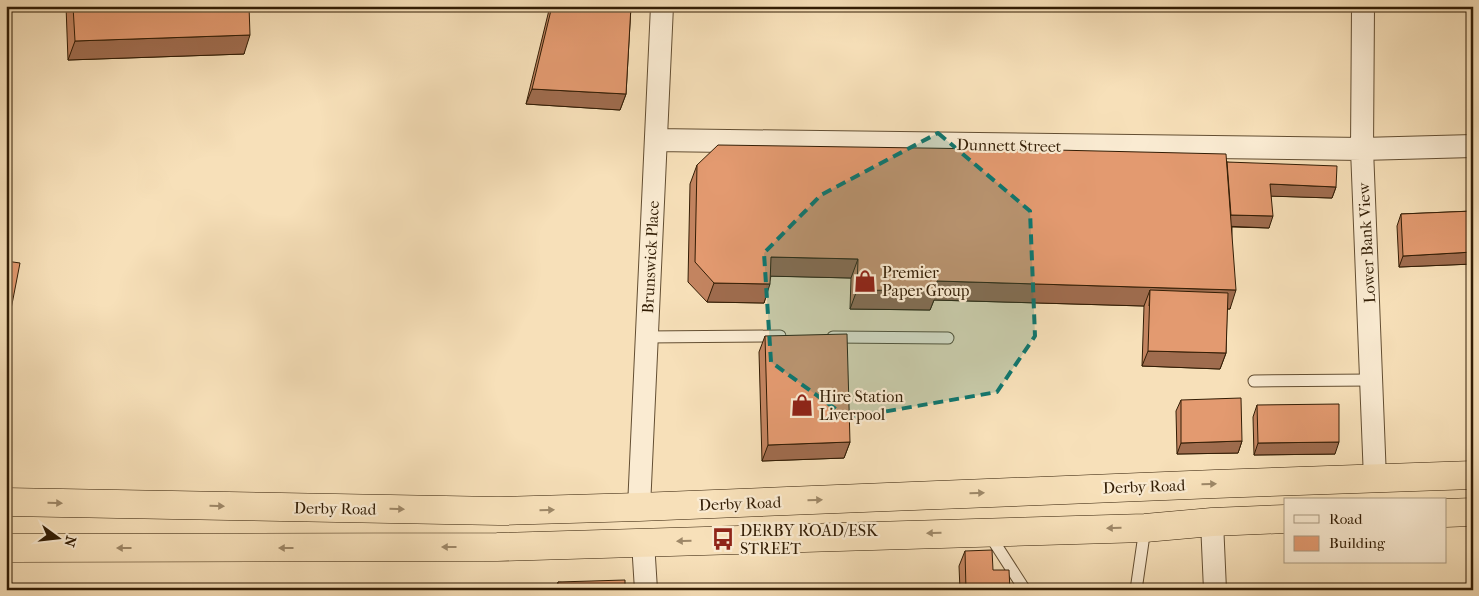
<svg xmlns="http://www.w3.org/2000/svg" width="1479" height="596" viewBox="0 0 1479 596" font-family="'IM FELL French Canon',serif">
<rect width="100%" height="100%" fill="#f7e0b9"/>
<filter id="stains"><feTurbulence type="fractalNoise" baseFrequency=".004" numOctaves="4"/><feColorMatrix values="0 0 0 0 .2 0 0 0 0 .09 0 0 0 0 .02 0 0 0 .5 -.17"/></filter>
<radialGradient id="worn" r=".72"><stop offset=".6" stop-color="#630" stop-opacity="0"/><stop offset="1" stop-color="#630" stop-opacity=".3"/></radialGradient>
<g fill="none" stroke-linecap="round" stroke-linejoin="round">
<defs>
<path id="service" d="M646 337 780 336
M833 337 948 338
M1254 381 1372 380
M989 534 1025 590
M1136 590 1145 528"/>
<path id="minor" d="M1363 6 1362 149 1375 479
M656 140 1362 149 1473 146
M639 507 662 6
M1212 522 1215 590
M643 542 646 590"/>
<path id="trunk" d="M6 502 499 511 639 507 1215 484 1473 475
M1445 513 1473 512
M6 548 497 547 1145 528 1212 522 1285 519"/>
</defs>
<!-- service casing -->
<use href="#service" stroke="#634e32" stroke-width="13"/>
<!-- minor casing -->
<use href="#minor" stroke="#634e32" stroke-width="24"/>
<!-- trunk casing -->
<use href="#trunk" stroke="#321d05" stroke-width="29"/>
<!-- service -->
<use href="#service" stroke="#faebd2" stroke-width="11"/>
<!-- minor -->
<use href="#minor" stroke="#faebd2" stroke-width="22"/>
<!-- trunk -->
<use href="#trunk" stroke="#f7e0b9" stroke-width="28"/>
</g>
<!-- wall -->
<path fill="#c38460" stroke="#321d05" d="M66 6H249L244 54 68 60Z
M550 6H631L626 94 620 110 526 104Z
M1227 162 1336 187 1332 198 1271 196 1269 228 1232 227 1230 309H1227L1226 353 1220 369 1142 366 1144 306 934 300 930 310 850 309 851 278 771 276 764 303 707 302 688 282 690 184 697 165Z
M1473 211V264L1399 267 1397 226 1401 214Z
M765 336 850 442 844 458 762 461 759 352Z
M1181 400 1242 441 1238 453 1177 454 1176 411Z
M1257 405 1335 454 1254 455 1253 417Z
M965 551 993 570 1010 590H960L959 566Z
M558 582 625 590H555Z"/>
<!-- shaded-wall -->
<path fill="#9f6c4e" stroke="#321d05" d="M250 35 244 54 68 60 75 41Z
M532 89 626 94 620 110 526 104Z
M1270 184 1336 187 1332 198 1266 196Z
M1228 215 1273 216 1269 228 1224 226Z
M1473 252V264L1399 267 1403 256Z
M771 257 858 259 851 278 764 276Z
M937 281 1236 290 1230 309 1149 306 1150 290 1144 306 934 300 930 310 850 309 857 290Z
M714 283 770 284 764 303 707 302Z
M1148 351 1226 353 1220 369 1142 366Z
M1242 441 1238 453 1177 454 1181 443Z
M850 442 844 458 762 461 768 445Z
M1339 442 1335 454 1254 455 1258 443Z"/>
<!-- building -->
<path fill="#e39a70" stroke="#321d05" d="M73 6H249L250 35 75 41Z
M552 6H631L626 94 532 89Z
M718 145 1055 150 1226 154 1236 290 937 281V291L857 290 858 259 771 257 770 284 714 283 695 262 697 165Z
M1227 162 1337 166 1336 187 1270 184 1273 216 1231 215Z
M1473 211V252L1403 256 1401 214Z
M6 261 20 263 6 335Z
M1150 290 1228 293 1226 353 1148 351Z
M847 334 850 442 768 445 765 336Z
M1241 398 1242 441 1181 443V400Z
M1339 404V442L1258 443 1257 405Z
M992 550 993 570H1009L1010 590H966L965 551Z
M625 580V590H558V582Z"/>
<!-- one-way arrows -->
<defs><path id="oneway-solid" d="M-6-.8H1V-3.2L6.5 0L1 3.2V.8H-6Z" transform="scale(1.25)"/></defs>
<g fill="#9e8868">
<use href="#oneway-solid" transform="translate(1209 484) rotate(-2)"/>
<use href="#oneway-solid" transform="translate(977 493) rotate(-2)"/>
<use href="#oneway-solid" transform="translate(815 500) rotate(-2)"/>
<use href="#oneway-solid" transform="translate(55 503) rotate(1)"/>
<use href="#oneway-solid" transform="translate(217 506) rotate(1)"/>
<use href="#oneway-solid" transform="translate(397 509) rotate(1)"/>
<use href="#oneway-solid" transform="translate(547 510) rotate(-2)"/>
<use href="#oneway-solid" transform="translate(1114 528) rotate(179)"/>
<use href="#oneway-solid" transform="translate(934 533) rotate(178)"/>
<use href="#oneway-solid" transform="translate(684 541) rotate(178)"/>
<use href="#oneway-solid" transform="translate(449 547) rotate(180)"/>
<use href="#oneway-solid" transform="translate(124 548) rotate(180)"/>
<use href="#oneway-solid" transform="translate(286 548) rotate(180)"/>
</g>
<!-- marked area -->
<path fill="#0f766e" fill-opacity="0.2" stroke="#0f766e" stroke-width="4" stroke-dasharray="10 6" stroke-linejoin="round" d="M938 133 1030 211 1035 336 997 392 848 418 771 362 764 253 821 195Z"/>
<!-- icons -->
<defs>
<symbol id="shop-bare" viewBox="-9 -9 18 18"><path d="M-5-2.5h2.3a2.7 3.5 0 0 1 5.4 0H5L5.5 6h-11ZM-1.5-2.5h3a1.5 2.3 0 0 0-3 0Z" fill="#8f2418" stroke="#faebd2" stroke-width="2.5" paint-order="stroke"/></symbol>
<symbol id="bus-bare" viewBox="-9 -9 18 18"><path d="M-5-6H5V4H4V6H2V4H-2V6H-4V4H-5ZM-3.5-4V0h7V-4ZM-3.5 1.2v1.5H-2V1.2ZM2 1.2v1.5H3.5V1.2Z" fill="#8f2418" stroke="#faebd2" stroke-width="2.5" paint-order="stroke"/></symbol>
</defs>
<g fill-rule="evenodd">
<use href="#shop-bare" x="849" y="265" width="32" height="32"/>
<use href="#shop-bare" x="786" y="389" width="32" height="32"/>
<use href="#bus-bare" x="707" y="523" width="32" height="32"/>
</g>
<g text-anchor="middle" stroke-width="4.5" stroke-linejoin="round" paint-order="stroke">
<!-- street labels -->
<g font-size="16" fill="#321d05" stroke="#faebd2">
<text transform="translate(1009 145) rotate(1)" y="6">Dunnett Street</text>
<text transform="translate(1366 243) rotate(-93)" y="6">Lower Bank View</text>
<text transform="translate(650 257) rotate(-87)" y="6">Brunswick Place</text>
<text transform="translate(1144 486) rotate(-2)" y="6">Derby Road</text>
<text transform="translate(740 503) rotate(-2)" y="6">Derby Road</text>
<text transform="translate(335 508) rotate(1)" y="6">Derby Road</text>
</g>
<!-- poi labels -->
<g font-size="16" fill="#321d05" stroke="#faebd2" text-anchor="start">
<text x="882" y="278">Premier<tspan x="882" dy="18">Paper Group</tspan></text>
<text x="819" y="402">Hire Station<tspan x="819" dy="18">Liverpool</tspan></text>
<text x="740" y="536">DERBY ROAD/ESK<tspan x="740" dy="18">STREET</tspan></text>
</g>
</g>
<!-- margin -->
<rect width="1479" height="596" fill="none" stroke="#f7e0b9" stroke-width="25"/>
<rect x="8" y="8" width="1464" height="581" fill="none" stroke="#321d05" stroke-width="2.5"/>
<rect x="12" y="12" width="1454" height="571" fill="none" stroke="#321d05"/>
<!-- legend -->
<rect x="1284" y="498" width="162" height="65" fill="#faebd2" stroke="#aa9980"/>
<rect x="1294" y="515" width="25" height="8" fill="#faebd2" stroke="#aa9980"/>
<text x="1329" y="524" font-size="15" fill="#321d05">Road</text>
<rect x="1294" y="536" width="25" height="15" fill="#e39a70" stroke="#aa9980"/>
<text x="1329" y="548" font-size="15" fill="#321d05">Building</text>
<!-- north arrow -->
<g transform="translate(58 538) rotate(105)" stroke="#faebd2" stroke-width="4" paint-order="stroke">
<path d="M0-4L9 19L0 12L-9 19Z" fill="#321d05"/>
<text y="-8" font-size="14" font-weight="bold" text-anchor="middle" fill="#321d05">N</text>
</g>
<rect width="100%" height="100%" filter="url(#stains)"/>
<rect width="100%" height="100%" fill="url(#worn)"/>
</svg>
